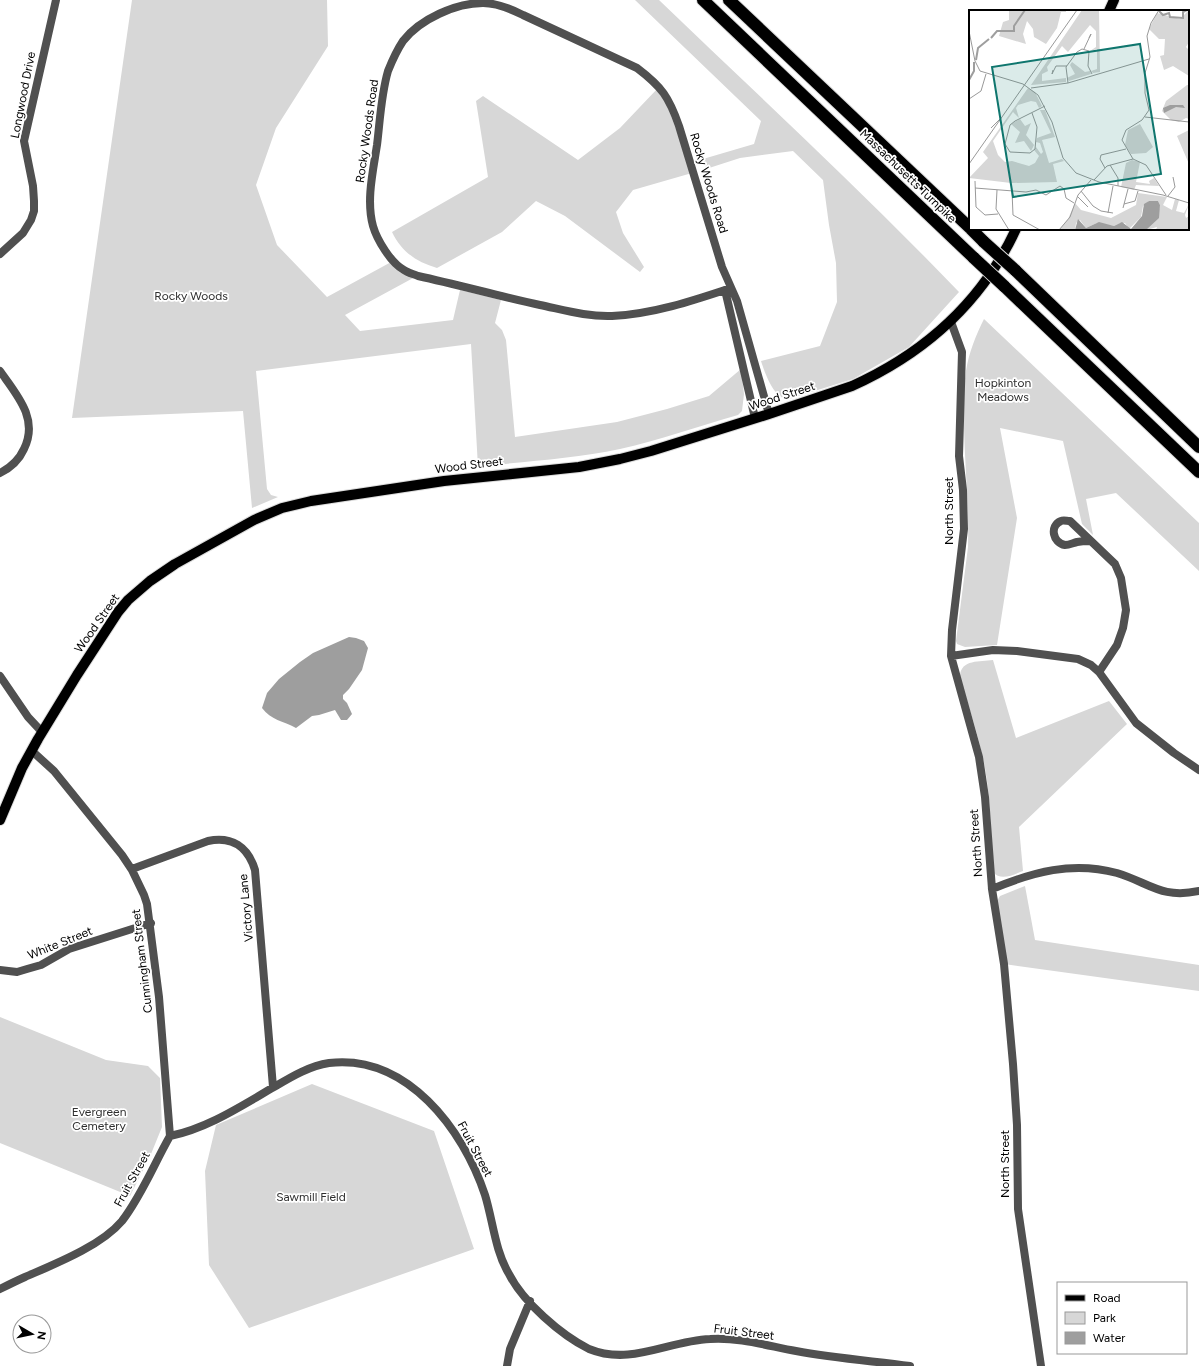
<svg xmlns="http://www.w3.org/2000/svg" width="1199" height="1366" viewBox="0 0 1199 1366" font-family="Figtree,sans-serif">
<rect width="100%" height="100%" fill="#fff"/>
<!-- green -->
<path fill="#d7d7d7" d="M132 0H327L328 46 276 128 256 185 277 245 327 297 393 261 415 277 345 315 360 331 453 320 460 290 501 300 495 323 502 330 506 340 515 437 617 422 667 409 709 396 741 369 744 394 742 411 738 415C699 426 660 440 620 449 574 459 525 461 478 467L471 344 256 371 267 489 271 495 278 497 252 508 243 411 72 418Z
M635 0H659C760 97 862 191 959 292L909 347 853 379 789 399C774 400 765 373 761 361L820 346 837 302 836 263 829 225 823 180 793 151 740 158 706 169 703 159 754 144 761 121Z
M658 88 663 94 692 173 633 190 616 212 623 233 644 267 640 272 565 216 536 201 502 232 437 268C416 262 401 251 392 232L488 177 476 101 483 96 578 160 620 128Z
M984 319 1199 523V571L1116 493 1086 499 1093 535 1082 524 1063 441 1000 428 1017 518 997 645 965 647 957 644 956 641 968 547C969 507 965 468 964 428 964 409 963 390 966 371 969 352 976 335 984 319Z
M993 660 1016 738 1109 701 1127 724 1019 827 1023 871C1014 874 1001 882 993 872 991 838 991 802 985 768 979 736 968 706 960 676 961 659 980 662 993 660Z
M1025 886 1035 940 1199 965V991L1004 964 997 901 1000 896Z
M0 1017 106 1060 148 1066 160 1078 162 1127 151 1154 130 1196 0 1143Z
M312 1084 434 1131 474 1249 249 1328 209 1265 205 1171 216 1125Z"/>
<!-- water -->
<path fill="#9e9e9e" d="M349 637 356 638 364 641 368 648 362 670 349 689 343 695V699L347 703 352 714 347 720H341L335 710 319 715 312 716 296 728C283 721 271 720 262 708L267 693 279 679 300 662 313 653Z"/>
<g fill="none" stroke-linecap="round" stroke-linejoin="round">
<defs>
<path id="major" d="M1109 11 1114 0
M0 820 22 768 38 739 77 675 118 612 128 600 150 581 175 564 254 520 282 508 311 501 444 481 579 467 620 459 651 451 769 414 852 386C925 353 982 302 1016 229"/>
<path id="highway" d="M703 0 974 258
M729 0 970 228
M971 229 984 242
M1015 270 1199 447
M1004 286 1199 472"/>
</defs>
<!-- major casing -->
<use href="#major" stroke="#dbdbdb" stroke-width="12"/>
<!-- highway casing -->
<use href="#highway" stroke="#dbdbdb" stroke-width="14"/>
<!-- minor -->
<path stroke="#505050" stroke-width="8" d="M0 254 23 233 31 220 34 211V201L33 186 24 141 56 0
M731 288C692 301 653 314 612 316 588 317 564 310 540 305 499 296 459 285 418 276 414 274 408 273 404 270 391 263 377 240 373 226 366 201 373 171 377 145 380 121 381 95 388 71 392 61 397 50 403 41 420 19 456 3 483 3 497 3 511 9 523 15L637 68C662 87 669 97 679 126L722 267 737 301 769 414
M725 290 755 418
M951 322 962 352 959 456 963 490 964 529 952 630 951 656 979 757 985 797 992 889 1004 964 1013 1064 1017 1125 1018 1209 1041 1366
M0 371C17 395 39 419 24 449 19 460 10 468 0 473
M1090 541C1086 541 1082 541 1077 542 1073 543 1069 545 1065 545 1053 543 1049 526 1061 521 1063 520 1067 521 1070 521L1115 564 1121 578 1126 610 1123 628 1117 645 1099 672
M951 656 993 650 1017 651 1078 659 1091 665 1099 672 1136 723 1174 753 1199 770
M0 676 28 717 42 732
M32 751 54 771 122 855 132 870 144 895 147 904 159 997 170 1136
M132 869 208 841C232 836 248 847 255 870L273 1087
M992 889C1033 872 1072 861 1117 873 1150 883 1161 899 1199 891
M0 970 17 972 27 969 41 965 69 949 151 923
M0 1289C8 1285 16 1281 25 1277 55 1264 101 1246 122 1221 142 1195 154 1164 170 1136 208 1128 241 1106 274 1087 291 1077 309 1066 329 1063 407 1054 463 1129 485 1195 493 1221 495 1251 509 1274 523 1302 561 1335 589 1349 631 1366 667 1341 710 1339 739 1337 768 1346 796 1351 834 1358 872 1361 910 1366
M507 1366 510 1349 530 1301"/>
<!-- major -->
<use href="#major" stroke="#000" stroke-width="10"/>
<!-- highway -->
<use href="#highway" stroke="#000" stroke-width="12"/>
<defs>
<path id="highway-bridge" d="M984 242 1015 270
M974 258 1004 286"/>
</defs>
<!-- highway-bridge casing -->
<use href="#highway-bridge" stroke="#dbdbdb" stroke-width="14" stroke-linecap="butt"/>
<!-- highway-bridge -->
<use href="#highway-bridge" stroke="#000" stroke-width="12"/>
</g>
<g text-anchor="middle" stroke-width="3.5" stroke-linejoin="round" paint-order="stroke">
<!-- street labels -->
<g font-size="12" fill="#000" stroke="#fff">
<text transform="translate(23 95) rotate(-79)" y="4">Longwood Drive</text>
<text transform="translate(367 131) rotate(-82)" y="4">Rocky Woods Road</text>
<text transform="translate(908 176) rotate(44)" y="4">Massachusetts Turnpike</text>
<text transform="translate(709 183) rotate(73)" y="4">Rocky Woods Road</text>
<text transform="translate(782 396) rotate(-18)" y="4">Wood Street</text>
<text transform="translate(469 465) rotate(-7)" y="4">Wood Street</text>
<text transform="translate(949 511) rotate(-90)" y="4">North Street</text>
<text transform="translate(97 623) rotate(-55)" y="4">Wood Street</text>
<text transform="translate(976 843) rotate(-94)" y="4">North Street</text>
<text transform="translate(246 908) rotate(-95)" y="4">Victory Lane</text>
<text transform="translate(60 943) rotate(-22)" y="4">White Street</text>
<text transform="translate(142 961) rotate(-97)" y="4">Cunningham Street</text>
<text transform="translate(475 1149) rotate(62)" y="4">Fruit Street</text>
<text transform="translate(1005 1164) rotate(-90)" y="4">North Street</text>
<text transform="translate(132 1179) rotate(-61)" y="4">Fruit Street</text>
<text transform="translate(744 1332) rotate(7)" y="4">Fruit Street</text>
</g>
<!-- park labels -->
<g font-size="12" fill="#2e2e2e" stroke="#fff">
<text x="191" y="300">Rocky Woods</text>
<text x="1003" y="387">Hopkinton<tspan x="1003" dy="14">Meadows</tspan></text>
<text x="99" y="1116">Evergreen<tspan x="99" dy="14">Cemetery</tspan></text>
<text x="311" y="1201">Sawmill Field</text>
</g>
</g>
<!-- overview -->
<g transform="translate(969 10)">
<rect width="220" height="220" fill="#fff"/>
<path d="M40 0H97V2H92L88 18 77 34 65 27 64 19 58 11 54 24 57 34 30 26 34 12 40 10ZM113 0H130L131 62 124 63 122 61 128 59V39L121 41 127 37V21L121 15 99 42 93 36 78 57 79 61 83 59 73 64V71L97 68V72L62 75ZM220 0V32L217 37 220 40V66L204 56 195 60 191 46 195 45 196 29H190L180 19 188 3 211 9ZM103 52 116 62 121 61 122 64 100 71 98 68 106 64 101 55ZM218 75H220V109L217 108 210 112 202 110 193 101 197 91ZM59 78 66 82 73 96 70 98 67 92 62 91 49 95 47 98 50 108 44 102 24 131 29 145 36 152 43 151 60 156 66 153 70 146 65 140 67 137 72 144 74 142 71 133 67 132 68 128 82 123 71 100H76L86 127 73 130 80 153 93 149 95 151 84 154 88 172 42 173 0 168 19 148 14 142ZM51 109 56 116 62 113 57 125 65 135 62 141 55 131 46 133 51 122 42 114ZM171 114 184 137 177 143 162 144 156 135 159 120ZM220 120V154L208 126ZM163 150 171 152 167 172 181 174 180 171 185 168 190 176 167 175 165 180 152 177 157 153ZM169 183 198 187 194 195 203 200 206 189 210 190 207 201 215 203 220 194 216 205 217 208 220 206V220H187L188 217 177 220 189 204 191 195 189 191H180L174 196 172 207 160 219 156 213H151L145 216 128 213 117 218 111 210 107 213 106 220H90L99 209 106 193 112 200 142 208 167 195Z" fill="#d7d7d7"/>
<path d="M201 95H214L216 98 207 97 195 103 194 98ZM180 191H189L191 195 190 208 177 220H106L109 209 117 218 130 212 145 216 153 212 162 219 173 206 175 194Z" fill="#9e9e9e"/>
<path fill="none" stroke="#9e9e9e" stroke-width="2" d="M190 1 194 5 200 3 201 7 214 8V2L218 0M22 28 28 21H45V16L56 0M7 50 9 38 20 29M0 70 5 61V52"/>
<path fill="none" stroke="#999" stroke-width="1" d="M190 0 182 13 178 26 181 47 176 63V83L180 100 173 110 157 120 153 130 164 149 177 155 197 185M0 21 6 51 11 61 54 74 69 85 83 112 94 148 107 163 130 172 194 185 220 193M115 39 122 24 120 28M84 60 83 64 87 56H98M99 73 97 57 108 42 113 39 120 41 119 56 123 64M62 78 99 73 180 49M0 89 12 81 17 64M63 103 68 117 66 139 61 143 41 142 36 134 41 115 46 111 76 96M176 107 220 112M22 118 32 108M0 154 108 0M141 155 149 168V176M136 158 131 149 132 145 157 139M125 170 138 156 164 149M6 171 7 197 16 205 29 204M6 178 57 182 67 180 77 185 91 176 95 179 97 188 105 193M28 180 27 199 40 220M43 181 44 205 71 220M112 181 124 196 132 201 144 203M108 186 119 197M199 186 206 177 204 167M155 194 166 191 169 181M154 198 159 179M139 203 144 176M90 220 101 207 109 185 122 170"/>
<path fill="#0f766e" fill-opacity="0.15" stroke="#0f766e" stroke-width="2" d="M171 34 192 164 44 187 23 57Z"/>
<rect width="220" height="220" fill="none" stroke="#000" stroke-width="2"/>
</g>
<!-- legend -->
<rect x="1057" y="1282" width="130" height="72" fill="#ffffff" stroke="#999999"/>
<rect x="1065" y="1295" width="20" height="6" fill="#000000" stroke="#999999"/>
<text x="1093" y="1302" font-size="12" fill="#000000">Road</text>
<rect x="1065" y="1312" width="20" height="12" fill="#d7d7d7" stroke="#999999"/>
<text x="1093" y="1322" font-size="12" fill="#000000">Park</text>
<rect x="1065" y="1332" width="20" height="12" fill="#9e9e9e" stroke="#999999"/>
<text x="1093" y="1342" font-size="12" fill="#000000">Water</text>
<!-- north arrow -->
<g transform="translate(32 1334) rotate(99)"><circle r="19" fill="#ffffff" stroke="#999999"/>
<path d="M0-3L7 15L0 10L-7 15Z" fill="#000000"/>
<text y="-6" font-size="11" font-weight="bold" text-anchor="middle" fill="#000000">N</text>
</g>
</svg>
